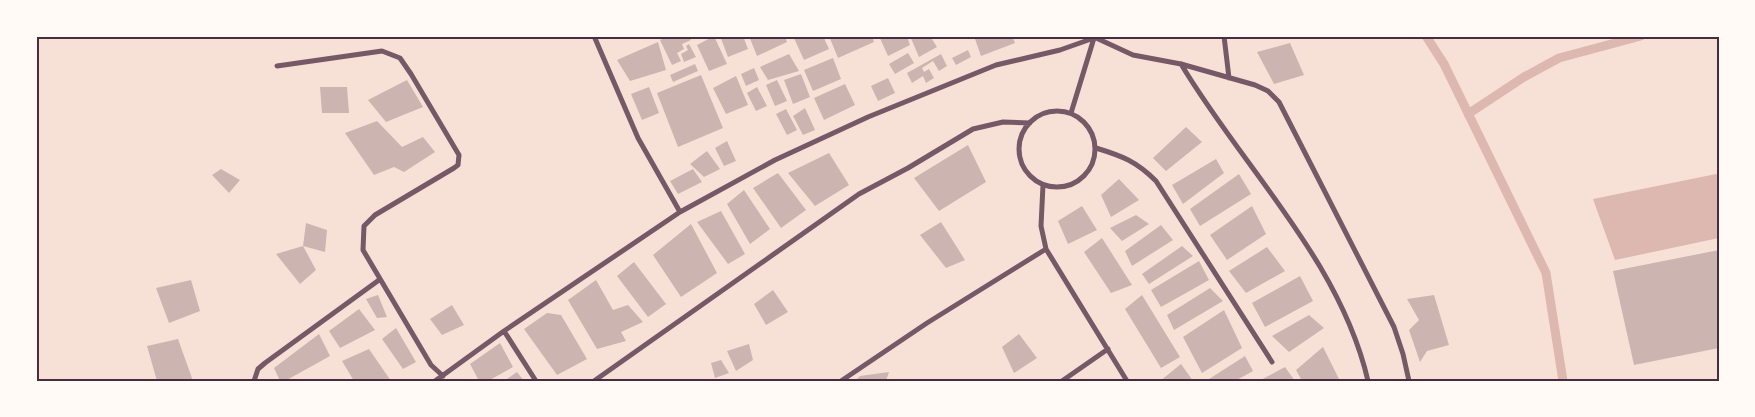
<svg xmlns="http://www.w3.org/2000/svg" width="1755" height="417" viewBox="0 0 1755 417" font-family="Overpass,sans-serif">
<rect width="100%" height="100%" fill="#f7e1d7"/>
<!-- water -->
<path fill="#dcb8b0" d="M1716 174 1719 176V238L1615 260 1593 199Z"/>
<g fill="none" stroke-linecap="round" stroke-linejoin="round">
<!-- stream -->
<path stroke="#dcb8b0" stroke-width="9" d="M1426 36 1444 64 1546 273 1563 381
M1468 114 1524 77 1559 58 1641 36"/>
</g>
<!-- building -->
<path fill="#ccb4b1" d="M668 36H689L691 40 682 44 684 49 677 53 681 61 672 65 660 40Z
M714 36 727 64 709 71 697 45Z
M720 36H743L748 49 728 57Z
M749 36H785L787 42 757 56Z
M793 36H823L829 49 804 60Z
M829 36H872L874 42 838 58Z
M879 36H907L910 45 888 56Z
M910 36H930L937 47 919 57Z
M974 36H1012L1015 43 981 56Z
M658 42 666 70 630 81 617 60Z
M1290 43 1304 75 1274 84 1257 52Z
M689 44 696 57 684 62 681 54 688 50 686 46Z
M968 50 971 57 956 65 952 58Z
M908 53 914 63 895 74 889 64Z
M789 54 799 71 768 80 760 67Z
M941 54 947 66 939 71 933 61 922 68 924 72 929 69 934 78 926 83 923 76 912 83 907 73Z
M833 58 841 79 813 91 804 70Z
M695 64 698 71 673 82 670 75Z
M754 68 759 80 746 86 741 74Z
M801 74 810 97 793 104 784 80Z
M701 75 723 128 678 147 657 93Z
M736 76 748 105 726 114 713 88Z
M888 78 895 93 878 101 871 86Z
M407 80 423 107 386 122 368 100Z
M777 80 787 101 775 106 766 85Z
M845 84 855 105 824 120 814 98Z
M320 87H347L349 113H322Z
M649 87 659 113 642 120 631 94Z
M757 87 767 106 756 111 747 93Z
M805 108 815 130 803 135 793 116Z
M786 109 797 130 787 135 776 114Z
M377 121 402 147 423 137 435 152 404 172 394 167 374 175 345 133Z
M1186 127 1202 142 1166 171 1153 158Z
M727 141 736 161 724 166 715 148Z
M968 145 986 182 939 211 914 178Z
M707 151 720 169 704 177 690 164Z
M829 153 849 185 815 206 788 173Z
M1216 159 1224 173 1183 204 1172 185Z
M221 169 240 180 229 193 212 175Z
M693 169 702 182 678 194 670 181Z
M778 173 806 210 781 228 753 188Z
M1239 174 1251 194 1200 226 1190 209Z
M1119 179 1139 200 1111 217 1101 195Z
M744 190 770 229 750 244 727 204Z
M1082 206 1097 230 1068 244 1058 221Z
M1252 206 1266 234 1227 260 1210 235Z
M721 211 745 254 728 264 697 222Z
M1136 215 1149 224 1122 241 1110 228Z
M941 222 965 260 946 268 920 235Z
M306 223 327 230 325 252 303 246Z
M691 224 717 273 681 297 653 255Z
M1161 225 1173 240 1132 266 1125 251Z
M1102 238 1132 285 1111 293 1084 252Z
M303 246 316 270 300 284 276 254Z
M1182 246 1193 256 1149 284 1142 274Z
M1267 247 1285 271 1246 293 1229 271Z
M1719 250V348L1634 365 1613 271Z
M1199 261 1209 280 1161 307 1151 290Z
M634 262 666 304 648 317 617 276Z
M1300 276 1313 301 1265 327 1252 303Z
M191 280 200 311 169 323 156 288Z
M596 280 613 310 628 305 643 322 621 332 626 341 597 349 568 300Z
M1210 288 1223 301 1174 330 1167 315Z
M773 290 788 312 766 325 754 304Z
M378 295 387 317 377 318 366 299Z
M1142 295 1180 357 1161 368 1125 309Z
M1434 295 1449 345 1427 351 1420 362 1409 330 1419 320 1407 299Z
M452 305 464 325 442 335 430 319Z
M359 309 375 330 340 348 329 331Z
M1224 310 1242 348 1202 373 1183 337Z
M547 313 561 315 587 359 557 375 524 329Z
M1309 315 1324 328 1289 352 1272 336Z
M396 328 416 362 403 369 382 339Z
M319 334 330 356 285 381H280L274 368Z
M1019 334 1037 358 1014 373 1002 347Z
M178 339 193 381H157L147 346Z
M500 343 513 367 488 381H479L470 364Z
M749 344 753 360 736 371 727 351Z
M1323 347 1340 381H1302L1296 370Z
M369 349 391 381H354L342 361Z
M1245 356 1253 371 1235 381H1206Z
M721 360 729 373 715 378 711 363Z
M1181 364 1193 381H1160Z
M1285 367 1295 381H1259Z
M517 372 524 381H504Z
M889 372 886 381H855L860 376Z"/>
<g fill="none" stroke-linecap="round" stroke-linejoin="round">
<!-- minor -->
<path stroke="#755966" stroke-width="5" d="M594 36 638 138 680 212
M1224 36 1229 78
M1094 37 1133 55 1181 64 1255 85 1268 91 1279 102 1394 327 1403 354 1409 381
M1181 64C1243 168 1340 260 1368 381
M277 66 382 51 400 58 411 74 459 155 458 165 454 168 375 215 364 226 363 250 431 365 443 376
M1019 149a38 38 0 1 1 76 0a38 38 0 1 1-76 0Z
M1071 113 1094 38
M1096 148C1122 156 1136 161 1156 181L1272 362
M1043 185 1041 226 1046 249 1127 381
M504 331 536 381
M254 381 258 369 265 363 379 280
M435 381 504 331 680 212 775 160 868 117 996 65 1060 50 1094 38
M594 381 859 194 908 168 973 129 1003 122 1030 123
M841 381 927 323 1046 249
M1062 381 1108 349"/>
</g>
<!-- border -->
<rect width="1755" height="417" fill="none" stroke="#fffaf5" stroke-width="75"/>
<rect x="38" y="38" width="1680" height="342" fill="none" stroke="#4a2c40" stroke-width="2"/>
</svg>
